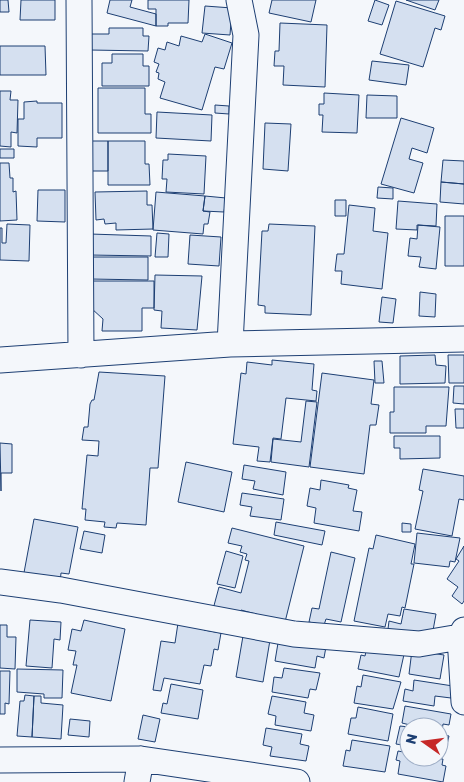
<svg xmlns="http://www.w3.org/2000/svg" width="464" height="782" viewBox="0 0 464 782" font-family="Rubik,sans-serif">
<rect width="100%" height="100%" fill="#f4f7fb"/>
<!-- building -->
<path fill="#d5e0f0" stroke="#1d3f73" d="M0 0H8L9 12H0Z
M21 0H55V20H20Z
M110 0H132L130 7 156 14V26L107 13Z
M148 0H189L188 23H168V26H156V9H148Z
M272 0H316L311 22 269 13Z
M375 0 389 5 382 25 368 21Z
M406 0H439L435 10Z
M396 1 445 16 441 30 435 28 423 67 380 54Z
M205 6 232 8 230 35 202 33Z
M280 23 327 25 325 87 283 85 284 66H274L275 51H279Z
M109 28H143V36H149L148 51 90 50V34H109Z
M205 34 232 43 224 69 215 67 202 110 160 98 165 82 158 79 159 73 156 72 159 64 154 62 158 48 165 50 167 42 179 46 181 36 202 42Z
M0 46H45L46 75H0Z
M112 54H143V66H149V86H102V63H112Z
M372 61 409 65 406 85 369 80Z
M98 88H145V114H151V133H98Z
M0 91H11L10 100H18L17 133 11 132V147L0 146Z
M324 93 359 95 357 133 322 132 323 115H319V104H324Z
M367 95 397 96V118H366Z
M37 101V103H62V138H37V147L18 146V119H24V102Z
M215 105 229 106V114L215 113Z
M157 112 212 115 211 141 156 138Z
M401 118 434 128 427 153 412 148 409 159 423 163 414 193 381 184Z
M265 123 291 124 288 171 263 169Z
M87 141H108V171H87Z
M108 141H145V164H149L150 185H108Z
M0 149H14V158H0Z
M168 154 206 156 204 194 166 192 167 179H162L163 160H168Z
M443 160 464 161V184L441 182Z
M0 163H9L10 178H13V192L16 191 17 220 0 221Z
M441 182 464 184V204L440 202Z
M378 187 393 188V199L377 198Z
M38 190H65V222L37 221Z
M147 191V205H152L153 229 116 230V223L105 224 104 219 96 220 95 192Z
M156 192 205 196 203 211 210 212 208 224H204L203 234 153 230Z
M205 196 226 198 224 212 203 211Z
M335 200H346V216H335Z
M398 201 437 204 436 226 417 225V230L396 229Z
M349 205 375 208 373 231 388 233 382 289 341 284 342 271H335L337 254H344Z
M445 216H464V266H445Z
M7 224 30 225 29 261 0 260V228H2V243H6Z
M269 224 315 226 311 315 265 313V306L258 305 262 231H268Z
M418 225 440 227 436 269 419 267 421 257 408 256 410 238 417 239Z
M157 233 169 234 168 257H155Z
M90 234 151 236V256L89 255Z
M190 235 221 237 219 266 188 264Z
M90 257H148V280L90 279Z
M155 275 202 276 197 330 161 328 162 311 154 310Z
M90 281H154V308H142V331H102L103 319 91 308Z
M420 292 436 294 435 317 419 316Z
M382 297 396 299 393 323 379 322Z
M435 355 436 365 446 366 445 383 400 384V356Z
M448 355H464V383H449Z
M272 360 314 364 312 390 317 391 316 401 286 398 281 439 273 438 270 462 257 461 259 447 233 444 241 373 246 374 247 362 272 365Z
M374 361H382L384 383H375Z
M99 372 165 376 158 468H150L146 525 117 523 116 528 104 527 105 522 85 520 86 509H82L87 455 98 456 99 441 82 440 84 427H88L90 404 92 400H94Z
M322 373 374 380 371 404 379 405 376 425H370L364 474 310 467Z
M454 386H464V404L453 403Z
M394 387H449L446 426H426V433H390V412H394Z
M306 401 317 402 309 467 271 462 273 439 301 442Z
M455 409H464V428H456Z
M394 436H440V458L400 459V448H394Z
M0 443 12 444V473H1V491Z
M186 462 232 472 224 512 178 502Z
M244 465 286 472 283 495 253 489 255 481 242 479Z
M423 469 464 476V500L459 499 452 536 415 529 423 491 419 490Z
M321 480 349 485 348 488 357 490 353 511 362 512 359 531 314 523 316 508 307 506 310 488 320 490Z
M242 493 284 499 281 520 250 516 252 507 240 505Z
M34 519 78 527 69 574 61 573 60 583 23 578Z
M276 522 325 531 322 545 274 535Z
M402 523 411 524V532H402Z
M232 528 304 546 285 622 241 610 239 621 212 613 219 587 241 593 249 561 245 560 247 554 240 552 242 546 228 543Z
M84 531 105 535 102 553 80 549Z
M417 533 460 538 455 562 450 561 449 567 414 563Z
M376 535 415 544 411 564H414L405 608 402 607 400 616 388 614 385 627 354 621 369 548 373 549Z
M464 546V601L462 604 452 596 458 587 447 579 459 561 456 559Z
M226 551 243 556 235 588 217 584Z
M331 552 355 558 341 622 326 619 324 625 309 622 312 608 319 609Z
M404 609 436 614 432 636 388 629 389 621 401 624Z
M30 620 61 622 60 640 54 639 52 668 26 666Z
M84 620 125 629 111 701 71 693 77 665H73L76 651 68 650 72 629 81 631Z
M178 623 205 628 204 630 221 633 218 650 214 649 211 666 204 665 200 684 164 678 161 691 153 690 161 641 175 643Z
M0 625H7V637H16L15 669 0 668Z
M243 636 270 640 263 682 236 677Z
M279 637 327 641 324 658 317 656 315 668 275 661Z
M368 642 405 650 399 677 358 669 361 655 365 656Z
M412 650 444 655 440 679 409 674Z
M284 668 320 673 316 690 310 689 308 698 272 692 274 677 282 678Z
M17 669 63 670 62 698H44V694L17 692Z
M0 671H10L9 704 5 703V714H0Z
M363 675 401 682 393 709 354 703 357 686 361 687Z
M414 680 453 686 451 698 435 696 434 706 403 701 405 689 413 691Z
M171 684 203 690 198 719 161 713 163 703 167 704Z
M25 695 34 696 32 737 17 736 20 701H24Z
M34 696H41V703L63 705 61 739 32 737Z
M272 696 306 702 304 713 314 715 311 731 275 725 276 716 268 714Z
M405 706 451 714 449 725 443 724 442 731 439 730V727H426L427 724 415 722 414 726 402 723Z
M358 707 393 714 388 741 348 734 351 718H356Z
M143 715 160 719 155 742 138 739Z
M70 719 90 721 89 737 68 735Z
M400 726 409 727V746L396 744Z
M266 728 302 734 300 744 309 746 306 761 270 756 272 747 263 745Z
M439 734 449 736 445 753 439 751Z
M352 740 390 746 385 772 343 766 346 750 350 751Z
M398 751 409 753V757L443 759 442 765 446 766 443 782 398 774 400 761 396 760Z"/>
<g fill="none" stroke-linecap="round" stroke-linejoin="round">
<defs>
<path id="street" d="M79 0 81 355
M230 344 246 35 239 0
M0 360 230 344 464 339
M0 582 61 590 294 634 419 644 460 637
M464 630 460 637 464 702
M0 760 141 759 297 782
M137 782 141 759"/>
</defs>
<!-- street casing -->
<use href="#street" stroke="#1d3f73" stroke-width="27"/>
<!-- street -->
<use href="#street" stroke="#f4f7fb" stroke-width="25"/>
</g>
<!-- north arrow -->
<g transform="translate(424 742) rotate(284)"><circle r="24" fill="#f4f7fb" stroke="#9eadc5"/>
<path d="M0-4L9 19L0 12L-9 19Z" fill="#c62828"/>
<text y="-8" font-size="14" font-weight="bold" text-anchor="middle" fill="#1d3f73">N</text>
</g>
</svg>
